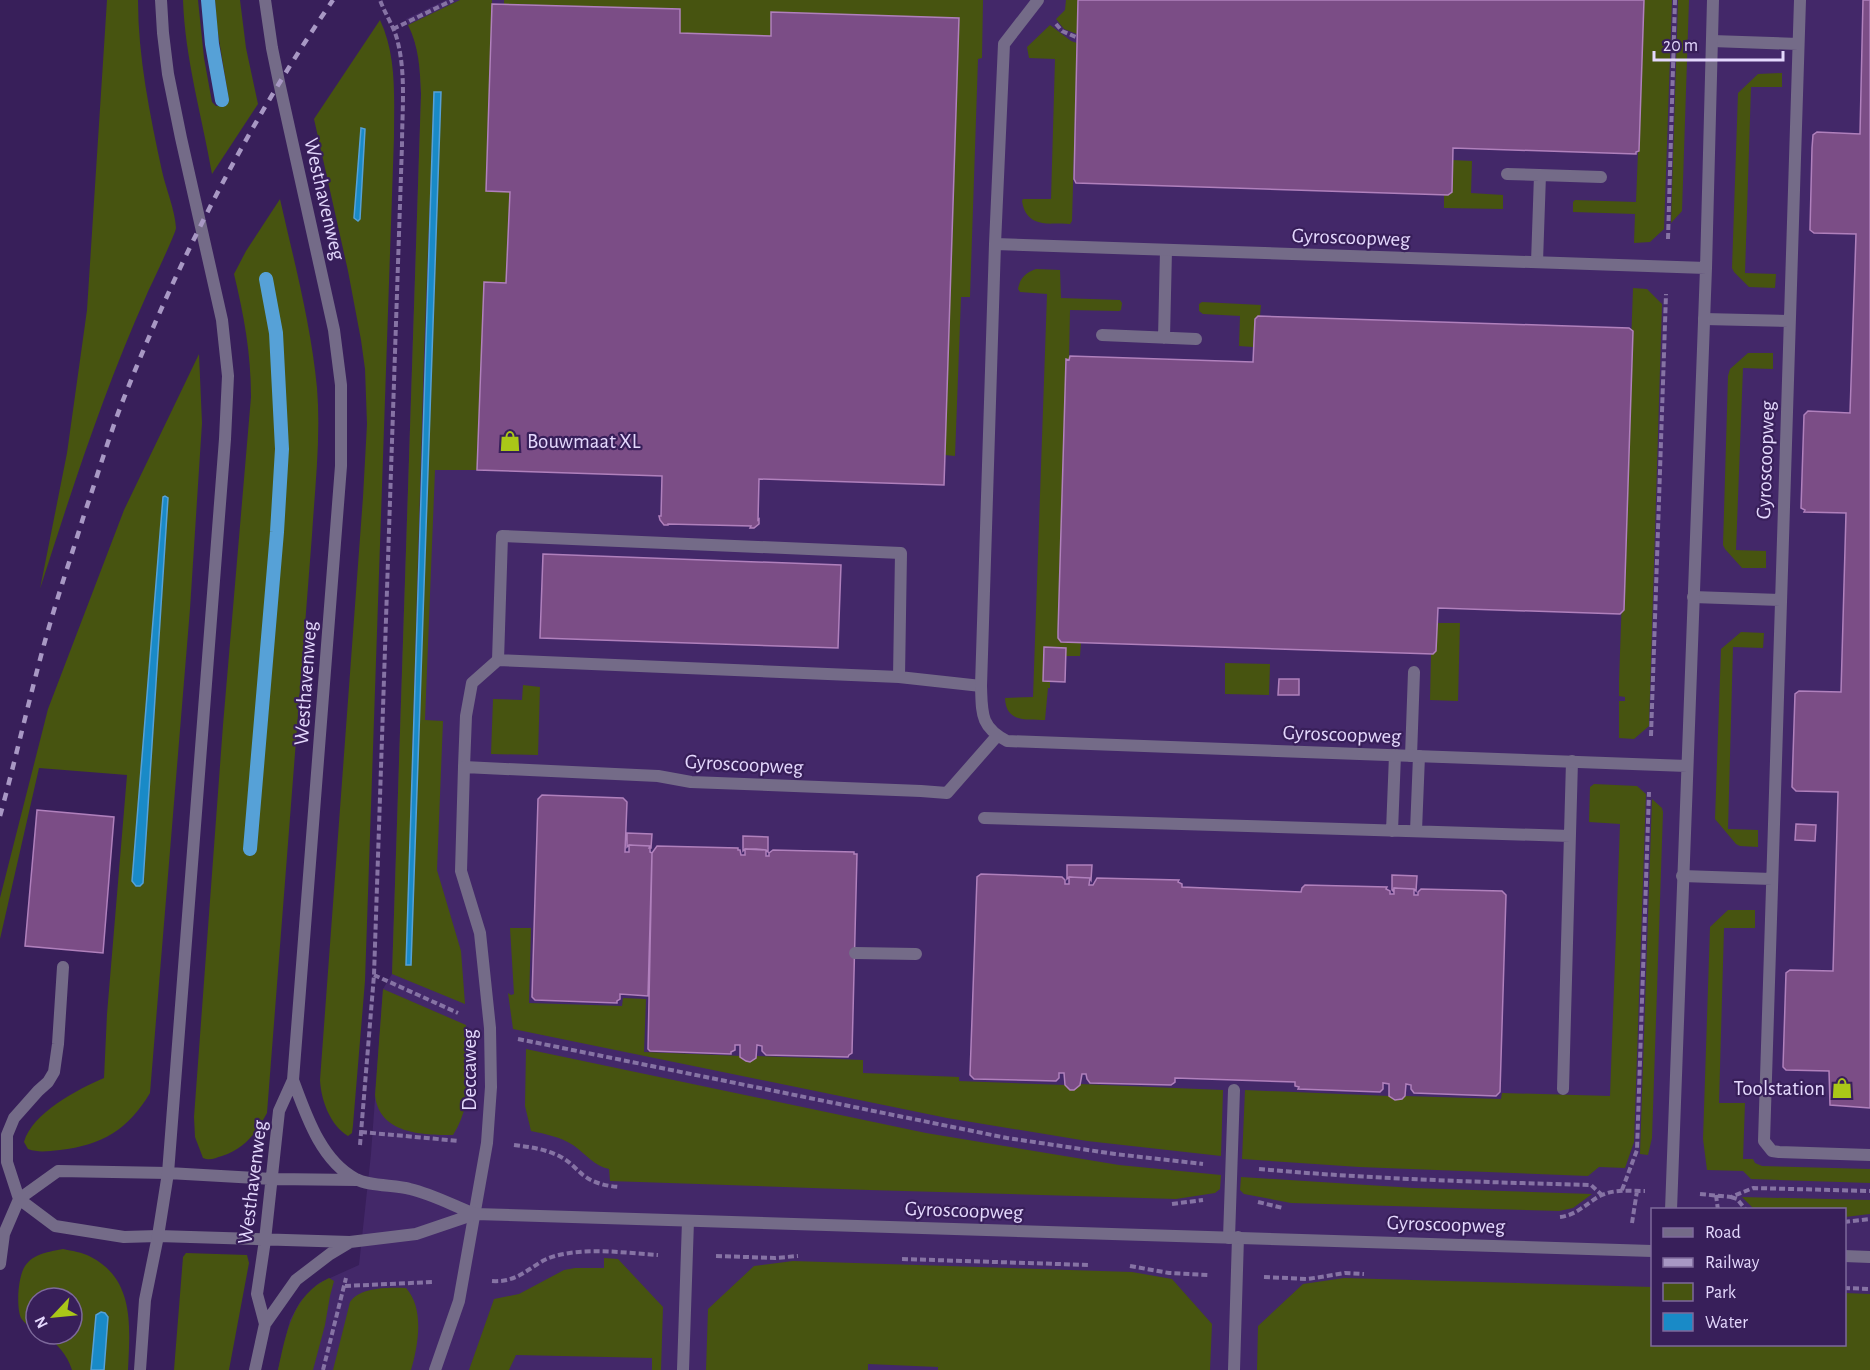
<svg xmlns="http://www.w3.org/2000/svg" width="1870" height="1370" viewBox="0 0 1870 1370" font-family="'Alegreya Sans',sans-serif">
<rect width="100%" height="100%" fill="#381f5a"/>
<!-- built -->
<path fill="#432869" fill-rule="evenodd" d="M446 0H1870V1370H278L290 1320 300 1302 319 1283 359 1265 371 1154 383 989 392 974 421 94 419 57 413 35 406 19ZM1652 1210H1844V1344H1652Z"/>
<!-- green -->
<path fill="#475410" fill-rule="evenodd" d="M107 0H138C138 57 150 115 162 171 166 189 175 210 176 228 176 233 151 285 147 294 104 390 72 489 40 589L67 453 87 310Z
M183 0H198L204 58 212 102 216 106C221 106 225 106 229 101L217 27 215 0H240L246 48 258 104 212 174C202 116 185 59 183 0Z
M460 0H492L486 191 510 192 506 283H484L477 470H435L425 720 443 721 437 870 461 951 465 1004 392 974 421 94C420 69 419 47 408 25ZM434 92 441 93 411 964 406 965 424 355Z
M504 0H983L982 58 978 59 970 297H961L955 456 945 455 959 18 771 13V36L680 33V9L504 4Z
M1066 0H1078L1077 34 1064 29 1056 19 1065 10Z
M1644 0H1672L1664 229 1650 242 1634 243 1635 214 1573 212V202L1575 200 1636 202Z
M1678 0H1689L1682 211 1671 223Z
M380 20C397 56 394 97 394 137L365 981 353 1125 352 1133 348 1136C330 1125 321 1100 320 1080L363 497 367 424 365 369 361 340 348 271 314 119Z
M1050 25 1071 41 1077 43 1072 221 1070 224C1048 223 1026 228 1022 201L1023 199H1051L1055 59 1029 58 1027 47Z
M1782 73V87H1751L1745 273 1776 274 1775 288 1749 287 1734 272 1732 268 1738 93 1758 74Z
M1452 160 1472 161 1471 193 1503 195V209L1444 208V195Z
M280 199C294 261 311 324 317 388 321 437 315 486 312 535L267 1113C256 1133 245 1149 222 1156 215 1158 210 1161 203 1158L195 1137 194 1117 223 725 251 397C251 353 244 316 234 274L246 251Z
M1036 269 1060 270 1061 298 1120 300 1122 303 1121 310 1119 311 1070 310 1069 360H1067L1059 639 1061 642 1081 643 1080 656H1066V648H1044L1043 681H1050V688H1048L1045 720C1026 719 1006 723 1005 698L1033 697 1047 294 1020 292 1018 289C1020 278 1025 273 1036 269Z
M1633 288 1647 289 1662 304 1649 726 1634 739 1619 738V701H1625V697L1619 696V681Z
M1202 302 1261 305 1260 316 1255 319 1253 347 1239 346 1240 316 1203 314 1199 311V304Z
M1748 353H1773V369L1743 368 1736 550 1766 551V568H1742L1725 549 1723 545 1728 376 1730 369Z
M199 354 202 423 190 609 150 1093C128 1130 102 1145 60 1150 48 1151 39 1153 28 1149L24 1142C32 1113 78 1089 104 1078L107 1014 127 775 39 768 0 939V898L48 709 124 510Z
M1437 623H1460L1458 701 1430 700 1431 654 1436 650Z
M1741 632 1764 633 1763 648 1733 647 1728 829 1758 830V847L1740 846 1736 844 1715 819 1721 649Z
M1225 663 1270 664 1269 695 1225 694Z
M523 685 540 687 538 755 491 754 493 699 522 700Z
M1594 784 1637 786 1646 794 1634 1142 1625 1168 1599 1167 1588 1176 1359 1167 1242 1159 1245 1090 1389 1096 1395 1100 1402 1099 1405 1096 1501 1099 1502 1093 1610 1096 1620 824 1589 822 1590 787Z
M1652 799 1662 808 1663 812 1652 1138 1648 1155 1640 1154Z
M1728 910H1755V928H1724L1719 1103H1745L1743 1159H1753L1755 1163 1762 1166 1870 1169V1183L1751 1179 1743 1171 1707 1170 1703 1139 1710 927Z
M510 928H531L529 1003 622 1006 623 998 646 999 644 1052 741 1056 743 1060 750 1062 756 1056 863 1060V1073L959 1077V1081L1065 1085 1070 1090 1077 1088 1080 1084 1223 1090 1221 1156 1087 1141 947 1118 513 1029 508 993 511 995 514 994Z
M383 989 466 1025C469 1061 474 1103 453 1135 422 1135 379 1134 375 1095Z
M526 1049 926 1133 1119 1165 1221 1175 1220 1189 1215 1193 1176 1199 869 1190 610 1181 609 1169C594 1166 586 1154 573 1145 560 1137 546 1134 531 1131L525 1106Z
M1241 1177 1414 1188 1592 1194 1573 1208 1559 1211 1291 1203 1244 1194 1240 1190Z
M1742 1197 1870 1200V1214L1845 1217 1844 1210 1754 1209Z
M63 1249C72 1251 82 1252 91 1257 135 1280 130 1327 128 1370H104L108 1317 94 1336 91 1370H72C67 1354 57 1344 44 1334H72V1298H36V1330C30 1327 24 1323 21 1318 16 1307 18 1276 25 1266 34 1253 49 1252 63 1249Z
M186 1253 247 1255 249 1263 229 1370H174L183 1257Z
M604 1258 618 1259 663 1307 661 1370H652V1358L516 1355 509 1370H469L494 1299 519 1294 564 1270 575 1268H604Z
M793 1261 1132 1272 1172 1279 1212 1324 1210 1370H938V1367L868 1364V1370H706L708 1309 754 1266Z
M329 1278 334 1281 330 1296 325 1325 313 1370H278C286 1334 292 1295 329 1278Z
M1344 1278 1652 1287V1344H1844L1845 1293 1870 1294V1370H1257L1258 1326 1303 1284Z
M406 1288C425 1309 418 1346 411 1370H333L350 1302C360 1287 388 1287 406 1288Z"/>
<!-- water -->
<path fill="#198ac7" stroke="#56a1d7" stroke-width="1.5" d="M434 92H441L411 965H406Z
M361 128 365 129 360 219 358 221 354 218Z
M165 496 168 498 143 883 140 886H136L132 881 163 497Z
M101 1312 105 1313 108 1317 104 1370H91L96 1315Z"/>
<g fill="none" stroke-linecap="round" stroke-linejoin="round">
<!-- stream -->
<path stroke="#56a1d7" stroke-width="14" d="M208 0 212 44 222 100
M250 849 277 532 282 449 276 333 266 279"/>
</g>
<!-- building -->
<path fill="#7b4d86" stroke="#b080bc" stroke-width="1.5" d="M1078 0H1644L1639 151 1636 152V154L1453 148 1452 192 1448 195 1076 183 1074 179Z
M1863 0H1870V1108L1830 1105 1829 1071 1786 1070 1783 1067 1786 973 1790 970 1833 971 1838 792 1796 791 1792 787 1795 694 1799 691 1841 692 1846 513 1804 512 1805 510 1801 508 1804 415 1808 411 1850 413 1856 234 1814 233 1810 230 1812 148 1813 135 1817 132 1860 134Z
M492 4 680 9V33L771 36V12L959 18 944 485 759 479 758 520 759 519V524L754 528H750L751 526 668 524V525H664L660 520 659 516H661L662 476 477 470 484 282 506 283 510 192 486 191Z
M1258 316 1629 328 1633 331 1624 610 1620 614 1438 608 1436 651 1433 654 1061 642 1058 638V632L1066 359 1069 360 1070 356 1253 362 1255 319Z
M543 554 841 565 838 648 540 638Z
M1044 647 1066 648 1065 682 1043 681Z
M1279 679H1299V695H1278Z
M542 795 623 798 627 802 625 852H629V845L650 846V852L652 853 648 996 620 994V999L617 1001V1003L535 1000 532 997 538 799Z
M37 810 114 817 103 953 25 946Z
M1796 824 1816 825 1815 841 1795 840Z
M627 833 652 834 651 848H649L650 846 629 845 627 847Z
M743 836 768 837V852L766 850 756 849H745L743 851Z
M657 846 738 848V850H740L741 855H745V849L766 850V856H769V853L773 850 854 852V854H857L852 1053 849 1055 848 1057 766 1055 762 1051V1046L757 1045 756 1058 750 1062 746 1061 740 1057V1045H735V1050L731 1052V1054L650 1051 648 1049 652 853Z
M1067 865H1092L1091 880 1090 878 1069 877 1067 879Z
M981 874 1062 877 1065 880V884H1069V877L1090 878 1089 885H1093L1097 878 1179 880 1178 882 1182 884V887L1301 892 1302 888 1305 885 1387 887 1386 889 1390 891V894H1394V888L1414 889V895H1418V892L1421 889 1502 891 1506 895 1500 1092 1496 1096 1414 1093 1411 1089V1085L1406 1084 1405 1096 1402 1099 1395 1100 1389 1096V1084L1383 1083V1089L1380 1092 1298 1089 1299 1087 1295 1086V1082L1175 1078V1082L1171 1085 1090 1083 1087 1079 1086 1074H1082L1080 1085 1074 1090H1070L1065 1085 1064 1073H1059V1078L1056 1081 974 1079 970 1075 977 877Z
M1392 875 1417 876 1416 891 1414 889 1394 888 1393 891 1392 890Z"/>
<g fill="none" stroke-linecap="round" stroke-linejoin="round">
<!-- path -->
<path stroke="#8673a4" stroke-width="4" stroke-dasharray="6 3" stroke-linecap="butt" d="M1056 24 1062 31 1078 38
M393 29 453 0
M1668 239 1675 0
M1651 736 1666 294
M374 975 458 1013
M518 1039 1007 1138 1115 1154 1203 1164
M361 1132 459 1141
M360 1145 374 975 402 145C402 112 406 76 398 43 395 28 385 14 380 0
M514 1145C530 1147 546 1149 561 1157 569 1161 576 1169 583 1175 593 1183 606 1186 619 1187
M1259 1169C1369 1179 1480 1182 1591 1185L1602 1195
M1622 1190 1637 1150 1649 792
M1700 1194 1731 1197 1753 1188 1870 1191
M1716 1195 1718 1210
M1731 1197 1737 1199 1746 1210
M1258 1202 1283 1208
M1172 1204 1203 1200
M1560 1217C1578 1215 1587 1202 1602 1195 1616 1189 1630 1191 1645 1191
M1844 1222 1870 1219
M1632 1223 1637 1191
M716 1256 775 1258 798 1256
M902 1259 1089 1265
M1130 1266 1169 1273 1208 1275
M1264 1277 1308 1279 1345 1273 1364 1274
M492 1281C522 1283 532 1262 555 1256 588 1247 625 1253 658 1255
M345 1286 433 1282
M1844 1288 1870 1289
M323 1370 346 1278"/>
<!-- service -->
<path stroke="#746b88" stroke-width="12" d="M1800 0 1764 1141 1772 1151 1779 1152 1870 1155
M1712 41 1798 44
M1507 174 1601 177
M1537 262 1540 175
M1704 319 1789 321
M1102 335 1196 339
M1164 338 1166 250
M1693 597 1781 600
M498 660 502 536 901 553 899 677
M1411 756 1414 672
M464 767 466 716 472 683 498 660 899 677 981 686
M984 818 1570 836
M1392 831 1395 755
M1416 831 1419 756
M1682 876 1772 879
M855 953 916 954
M63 967 58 1044 54 1072 48 1082 38 1091 14 1118 7 1135V1162L19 1199 55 1226 124 1237 158 1236
M1563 1089 1572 761
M1229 1238 1234 1090
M0 1264 4 1234 19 1199 58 1171 168 1173
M683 1370 688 1221
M1234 1370 1238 1237"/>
<!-- minor -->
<path stroke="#746b88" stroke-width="12" d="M1038 0 1004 44 995 244 981 686C982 713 980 727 1007 741L1687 766
M995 244 1706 268
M1671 1210 1706 268 1713 0
M435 1370 459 1301 487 1143 491 1087 490 1028 480 933 461 871 464 767 658 776 691 782 921 791 947 793 997 736"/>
<!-- tertiary -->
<path stroke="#746b88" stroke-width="12" d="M293 1080C306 1115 321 1161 356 1179 368 1186 396 1185 410 1189 432 1194 454 1206 475 1214L1652 1251
M168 1173 273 1179 357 1180
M158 1236 350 1242 416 1234 475 1214
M1844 1256 1870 1257
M265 1324 296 1280 330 1254 350 1242
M140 1370 145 1300 158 1236 168 1173 225 439 228 376 222 320 181 138 168 74 163 33 161 0
M255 1370 265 1324 257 1294 265 1240 279 1111 293 1080 341 466V385L334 330 279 82 272 48 265 0"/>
<!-- rail -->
<path stroke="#a898c4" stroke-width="4.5" stroke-dasharray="8 8" stroke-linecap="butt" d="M0 816C16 758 29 699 45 641 57 598 71 557 84 515 96 480 107 443 120 408 176 264 246 127 333 0"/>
</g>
<!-- icons -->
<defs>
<symbol id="shop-bare" viewBox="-9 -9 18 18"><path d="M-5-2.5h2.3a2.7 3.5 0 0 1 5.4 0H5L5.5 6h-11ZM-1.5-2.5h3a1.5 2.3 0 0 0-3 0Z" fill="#aac718" stroke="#381f5a" stroke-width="2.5" paint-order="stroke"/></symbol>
</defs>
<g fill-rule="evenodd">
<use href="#shop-bare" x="495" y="426" width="30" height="30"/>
<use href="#shop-bare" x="1827" y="1073" width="30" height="30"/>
</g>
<g text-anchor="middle" stroke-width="4.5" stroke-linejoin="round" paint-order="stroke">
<!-- street labels -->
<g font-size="21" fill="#e4d8fd" stroke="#381f5a">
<text transform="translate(325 199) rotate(77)" y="7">Westhavenweg</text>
<text transform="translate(1351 237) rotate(2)" y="7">Gyroscoopweg</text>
<text transform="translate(1765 460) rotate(-88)" y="7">Gyroscoopweg</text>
<text transform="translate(305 683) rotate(-86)" y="7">Westhavenweg</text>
<text transform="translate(1342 734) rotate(2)" y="7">Gyroscoopweg</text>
<text transform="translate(744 764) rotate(3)" y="7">Gyroscoopweg</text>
<text transform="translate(469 1070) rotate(-90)" y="7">Deccaweg</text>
<text transform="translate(252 1182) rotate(-83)" y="7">Westhavenweg</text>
<text transform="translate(964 1210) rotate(2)" y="7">Gyroscoopweg</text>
<text transform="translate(1446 1224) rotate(2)" y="7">Gyroscoopweg</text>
</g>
<!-- poi labels -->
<g font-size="21" fill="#e4d8fd" stroke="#381f5a" text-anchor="start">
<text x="527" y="448">Bouwmaat XL</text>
<text x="1825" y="1095" text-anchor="end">Toolstation</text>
</g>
</g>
<!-- legend -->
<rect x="1651" y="1208" width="195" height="138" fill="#381f5a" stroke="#7d699b" stroke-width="1.5"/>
<rect x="1663" y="1228" width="30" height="9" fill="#746b88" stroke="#7d699b" stroke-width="1.5"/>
<text x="1705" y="1238" font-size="18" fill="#e4d8fd">Road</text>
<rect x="1663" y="1258" width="30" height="9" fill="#a898c4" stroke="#7d699b" stroke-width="1.5"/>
<text x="1705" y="1268" font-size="18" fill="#e4d8fd">Railway</text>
<rect x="1663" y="1283" width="30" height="18" fill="#475410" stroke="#7d699b" stroke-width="1.5"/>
<text x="1705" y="1298" font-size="18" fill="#e4d8fd">Park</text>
<rect x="1663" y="1313" width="30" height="18" fill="#198ac7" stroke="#7d699b" stroke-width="1.5"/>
<text x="1705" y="1328" font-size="18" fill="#e4d8fd">Water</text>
<!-- north arrow -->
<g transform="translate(54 1316) rotate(244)"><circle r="28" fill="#381f5a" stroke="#7d699b" stroke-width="1.5"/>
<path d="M0-4.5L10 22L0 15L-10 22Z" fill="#aac718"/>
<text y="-9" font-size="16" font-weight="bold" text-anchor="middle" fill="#e4d8fd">N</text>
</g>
<!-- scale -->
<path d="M1654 51v9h129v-9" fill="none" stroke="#e4d8fd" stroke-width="3"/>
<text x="1663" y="51" font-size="18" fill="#e4d8fd" stroke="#381f5a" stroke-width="4.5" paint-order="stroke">20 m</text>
</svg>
